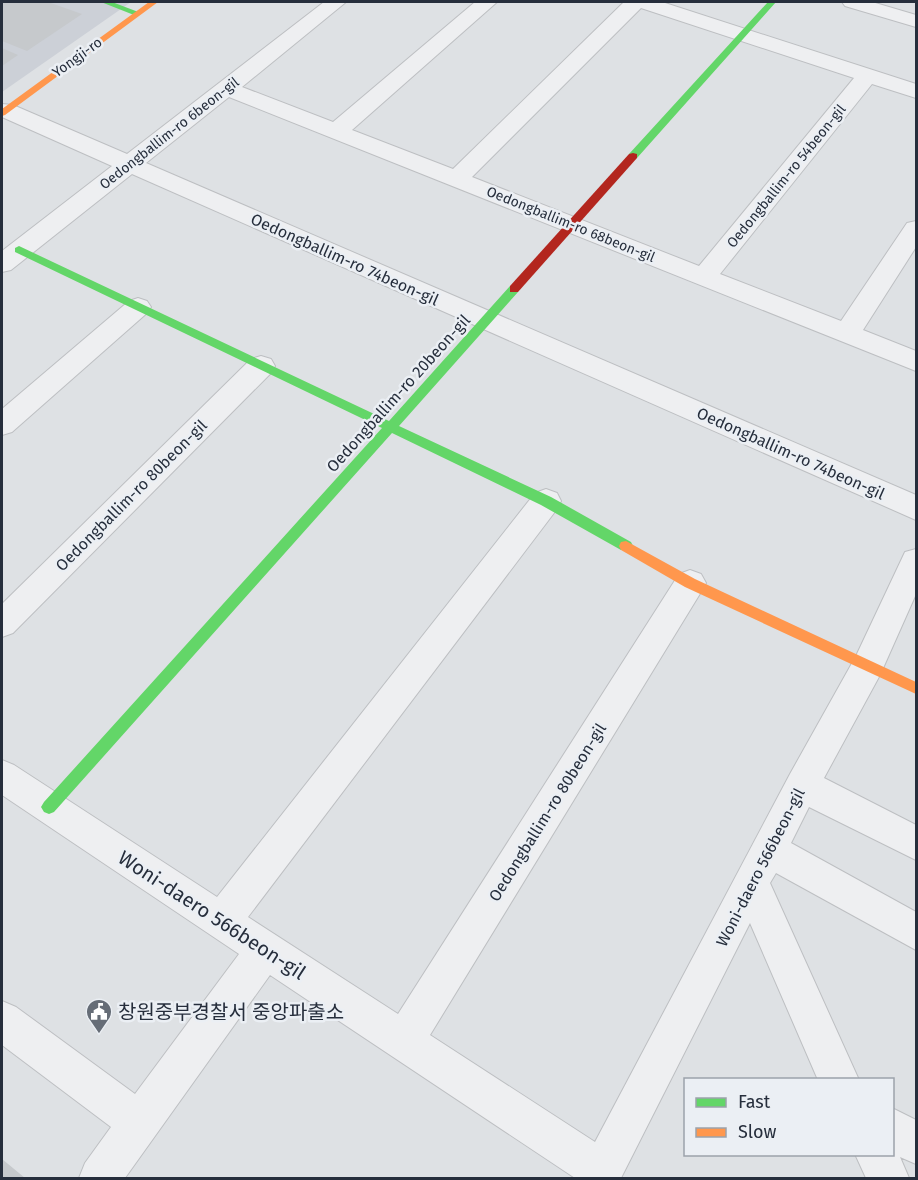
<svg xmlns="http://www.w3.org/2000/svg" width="918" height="1180" viewBox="0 0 918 1180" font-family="'Fira Sans','Noto Sans KR',sans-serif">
<rect width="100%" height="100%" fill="#dee1e4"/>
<!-- built -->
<path fill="#ccd0d7" d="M2 2H131L2 92Z"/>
<!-- building -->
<path fill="#c6c9cc" d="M2 2H48L82 14 27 51 2 41Z
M2 48 18 55 2 66Z
M2 1159 25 1178H2Z"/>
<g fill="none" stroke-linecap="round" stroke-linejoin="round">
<defs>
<path id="street" d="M324 2H346L242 87 333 122 475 2H497L352 130 453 169 624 2H662L916 84V98L872 84 720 274 841 321 907 223 916 221V247L863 330 916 351V371L229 97 146 163 916 495V520L132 174 11 270 2 272V251L112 166 2 117V104L13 105 127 154ZM641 8 854 78 699 266 472 177Z
M842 2H872L916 15V27L845 6Z
M138 298 147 301 151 307 147 313 12 432 2 435V409L129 301Z
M261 356 271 359 275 366 271 373 13 633 2 637V604L251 359Z
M546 489 557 493 561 501 557 509 248 917 398 1014 679 574 690 570 701 574 706 583 701 592 430 1035 595 1142 790 774 856 656 905 552 916 549V594L880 675 824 778 916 825V860L809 807 791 843 916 912V950L776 873 770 883 859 1080H818L750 923 621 1178H575L270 975 125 1178H79L85 1163 111 1127 2 1045V1001L16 1007 135 1094 239 954 2 795V760L14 765 217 897 535 493Z
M892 1108 916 1120V1164L900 1157 909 1178H866L855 1154H892Z"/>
</defs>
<!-- street casing -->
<use href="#street" stroke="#bdbfc2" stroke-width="2"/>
<!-- street -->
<use href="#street" fill="#eeeff1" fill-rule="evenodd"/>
<!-- fast -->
<path fill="#63d668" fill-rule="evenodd" d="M101 2H112L141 13 134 15Z
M768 2H776L637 158H629V154Z
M19 246 389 421 510 286H518V292L399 426 551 497 631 542 633 546 631 550H621L541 505 392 433 54 812 49 814 44 812 41 807 44 802 382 428 15 252V248Z"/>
<!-- slow -->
<path fill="#ff974d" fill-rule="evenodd" d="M149 2H158L5 115 2 116V109Z
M626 541 695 579 916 682V694L685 587 621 550 619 546 621 542Z"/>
<!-- jam -->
<path fill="#b3261e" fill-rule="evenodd" d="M633 153 637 154V158L518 292H510V286L629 154Z"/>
</g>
<!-- icons -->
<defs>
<symbol id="civic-pin" viewBox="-11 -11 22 30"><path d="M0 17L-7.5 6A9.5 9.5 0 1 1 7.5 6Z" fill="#666d77" stroke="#ebeff4"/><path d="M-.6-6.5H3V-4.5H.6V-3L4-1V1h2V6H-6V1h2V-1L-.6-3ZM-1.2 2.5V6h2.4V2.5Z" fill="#fff"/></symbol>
</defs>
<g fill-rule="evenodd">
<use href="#civic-pin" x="84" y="997" width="30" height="40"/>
</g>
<g text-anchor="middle" stroke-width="5" stroke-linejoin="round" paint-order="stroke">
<!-- far-street labels -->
<g font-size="14" fill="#262e3c" stroke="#ebeff4">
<text transform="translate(77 57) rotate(-36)" y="5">Yongji-ro</text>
<text transform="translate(169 133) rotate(-38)" y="5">Oedongballim-ro 6beon-gil</text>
<text transform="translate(786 176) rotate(-51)" y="5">Oedongballim-ro 54beon-gil</text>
<text transform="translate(571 224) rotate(22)" y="5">Oedongballim-ro 68beon-gil</text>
</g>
<!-- street labels -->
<g font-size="16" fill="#262e3c" stroke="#ebeff4">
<text transform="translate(345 259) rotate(24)" y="6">Oedongballim-ro 74beon-gil</text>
<text transform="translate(398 393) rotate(-48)" y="6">Oedongballim-ro 20beon-gil</text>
<text transform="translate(791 453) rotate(24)" y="6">Oedongballim-ro 74beon-gil</text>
<text transform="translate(131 495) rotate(-45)" y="6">Oedongballim-ro 80beon-gil</text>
<text transform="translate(547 812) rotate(-58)" y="6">Oedongballim-ro 80beon-gil</text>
<text transform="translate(760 867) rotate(-63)" y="6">Woni-daero 566beon-gil</text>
</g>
<!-- near-street labels -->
<g font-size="20" fill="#262e3c" stroke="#ebeff4">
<text transform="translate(212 915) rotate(33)" y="7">Woni-daero 566beon-gil</text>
</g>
<!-- near-poi labels -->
<g font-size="20" fill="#262e3c" stroke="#ebeff4" text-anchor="start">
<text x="118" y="1019">창원중부경찰서 중앙파출소</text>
</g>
</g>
<!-- border -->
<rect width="918" height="1180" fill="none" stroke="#262e3c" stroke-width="6"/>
<!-- legend -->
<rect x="684" y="1078" width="210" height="78" fill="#ebeff4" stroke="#9ca2aa" stroke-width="1.5"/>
<rect x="696" y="1098" width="30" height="9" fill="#63d668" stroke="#9ca2aa" stroke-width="1.5"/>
<text x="738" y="1108" font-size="18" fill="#262e3c">Fast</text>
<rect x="696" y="1128" width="30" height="9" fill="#ff974d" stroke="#9ca2aa" stroke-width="1.5"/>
<text x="738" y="1138" font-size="18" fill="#262e3c">Slow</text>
</svg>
